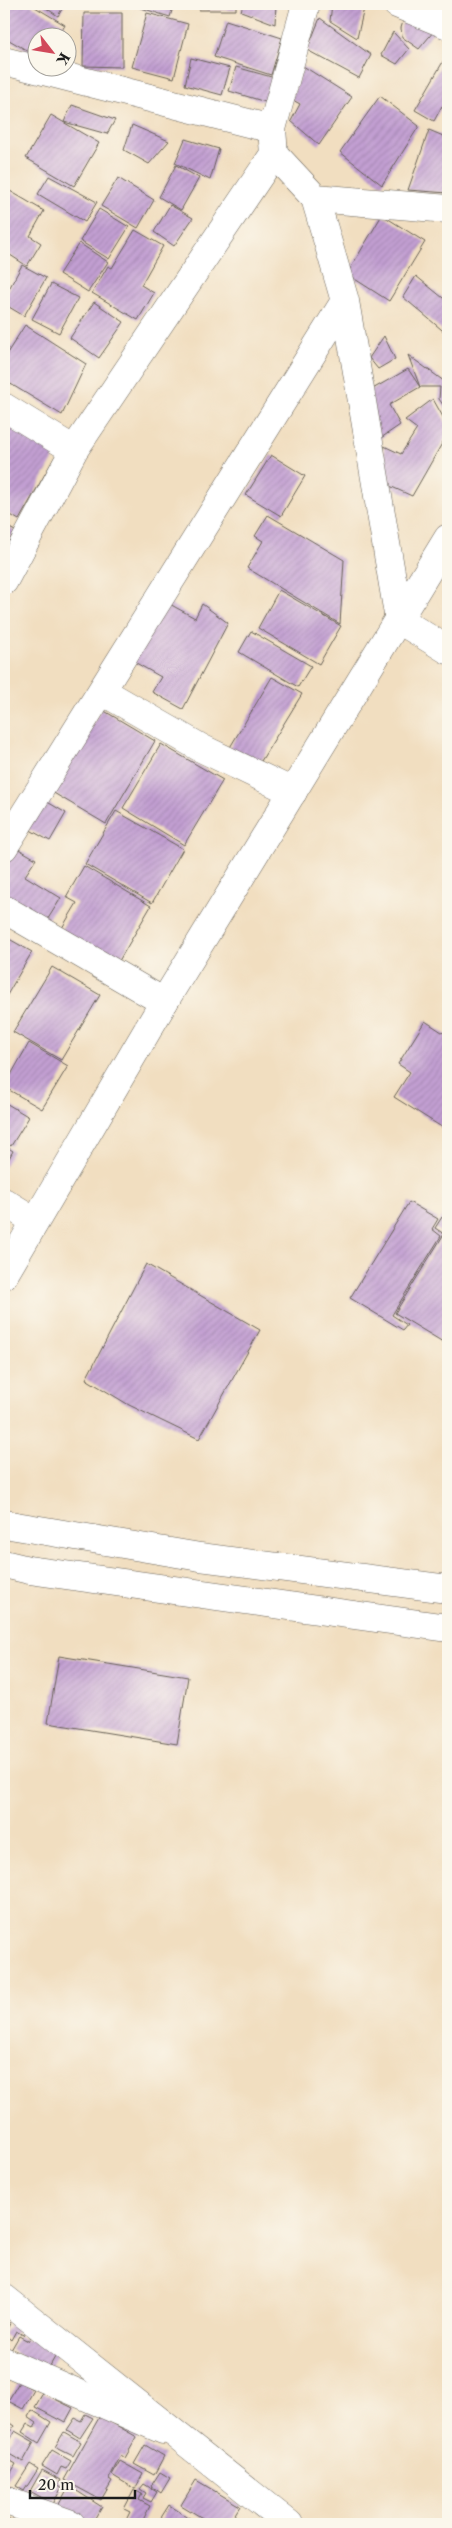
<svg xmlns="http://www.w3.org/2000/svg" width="452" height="2528" viewBox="0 0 452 2528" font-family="'Libre Caslon Text',serif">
<defs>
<pattern id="building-hatch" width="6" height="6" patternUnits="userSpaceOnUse" patternTransform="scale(1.25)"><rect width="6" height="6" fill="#c29fd2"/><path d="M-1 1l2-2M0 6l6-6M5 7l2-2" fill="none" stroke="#a688b4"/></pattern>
</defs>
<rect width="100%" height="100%" fill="#fbf7ec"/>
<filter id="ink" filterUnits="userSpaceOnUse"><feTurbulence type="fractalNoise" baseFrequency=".02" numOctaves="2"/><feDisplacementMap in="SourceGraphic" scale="10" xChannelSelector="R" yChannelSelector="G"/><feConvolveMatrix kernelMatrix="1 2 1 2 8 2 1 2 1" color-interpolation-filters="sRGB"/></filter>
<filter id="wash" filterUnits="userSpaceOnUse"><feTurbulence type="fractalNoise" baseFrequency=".0096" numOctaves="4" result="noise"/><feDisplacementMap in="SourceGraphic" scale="20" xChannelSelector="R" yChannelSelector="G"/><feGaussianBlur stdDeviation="1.12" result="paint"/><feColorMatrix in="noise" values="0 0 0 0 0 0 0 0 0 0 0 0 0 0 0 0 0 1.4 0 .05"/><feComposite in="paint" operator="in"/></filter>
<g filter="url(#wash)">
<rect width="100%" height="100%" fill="#f1dec0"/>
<g id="blocks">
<!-- building -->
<path fill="url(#building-hatch)" d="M5 4H30L65 25 58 38H38V57L4 37Z
M40 4H65L58 16Z
M128 4H174L170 17Z
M201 4H236V10H199Z
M243 4H276L275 24 241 11Z
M332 4H365L357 38 330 21Z
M84 13H122V67L83 66Z
M147 13 188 24 174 78 132 67Z
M405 15 434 31 419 49 402 37 401 28Z
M320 18 371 55 359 78 307 50Z
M226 20 282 38 271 75 214 57Z
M393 32 409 49 397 64 381 55Z
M448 53V109L442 106 434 121 415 110Z
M191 58 230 68 222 95 185 85Z
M303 66 352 97 319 145 291 121 300 104 291 99Z
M236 67 275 78 269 103 229 91Z
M380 96 419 126 382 185 340 152Z
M72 105 115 120 107 134 64 122Z
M51 115 99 143 74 186 26 158Z
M132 125 169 141 149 164 124 150Z
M429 130 448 138V193L408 190Z
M185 139 219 149 210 180 175 163Z
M176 165 199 178 181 210 159 197Z
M49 176 97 202 85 222 38 194Z
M118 178 154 200 138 228 101 206Z
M10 191 44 211 30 236 41 243 27 266 4 251V202Z
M170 205 193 218 174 246 154 232Z
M99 209 129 227 109 259 80 241Z
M382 215 425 242 389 301 347 274Z
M135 230 163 246 141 285 154 293 138 320 92 293 108 266 112 268Z
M79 243 108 262 88 292 59 274Z
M22 265 46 278 24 316 4 304V298Z
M416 276 448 302V335L403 297Z
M51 284 78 298 59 333 32 319Z
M94 302 124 322 99 358 70 338Z
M25 325 86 364 62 415 4 380V358Z
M384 336 395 359 378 369 369 358Z
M408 355 448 384V412L439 399 440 387H420Z
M408 369 420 387 389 405 400 425 378 440 369 391Z
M433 399 448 426V433L412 496 383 483 384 446 401 454 417 429 405 420Z
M4 422 58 451 19 520 4 511Z
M271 455 305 476 281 516 246 495Z
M268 515 344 560 340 624 247 568 263 541 255 536Z
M4 525 15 531 4 550Z
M279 590 341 626 319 664 258 628Z
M166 602 195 618 202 604 228 623 183 709 152 692 161 677 129 659Z
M251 631 311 666 298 687 239 652Z
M272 677 302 694 258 766 229 749Z
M101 709 155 741 106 824 52 792Z
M161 744 223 780 184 845 123 808Z
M39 797 66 813 50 841 23 826Z
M116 811 183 849 152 903 85 864Z
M15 847 36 859 25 876 61 898 44 925 4 901V865Z
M84 866 151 906 116 966 59 933 77 903 66 897Z
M4 936 32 952 7 995 4 994Z
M52 967 100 995 61 1060 13 1032Z
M425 1021 448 1036V1131L394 1097 410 1072 398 1064Z
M29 1043 68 1066 42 1109 4 1087Z
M4 1102 29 1117 11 1146 4 1142Z
M4 1145 13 1151 4 1167Z
M409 1202 438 1219 432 1229 441 1236 392 1315 407 1325 403 1330 350 1298Z
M442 1217 448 1221V1345L395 1313 444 1234 435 1228Z
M146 1264 260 1330 199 1439 129 1405 86 1379Z
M59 1656 188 1677 177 1744 48 1723Z
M15 2315 27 2329 23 2335 16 2331 11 2340 4 2334Z
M32 2335 59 2350 47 2371 11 2350 19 2336 28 2341Z
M19 2382 34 2390 23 2409 8 2401Z
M43 2393 73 2408 65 2423 35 2407Z
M32 2410 51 2422 39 2443 22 2432 27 2424 34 2428 37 2423 28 2417Z
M85 2414 93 2418 80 2438 67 2430 75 2418 81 2421Z
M100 2416 137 2437 125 2458 121 2455 109 2479 112 2481 101 2500 64 2480Z
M4 2419 14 2426 10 2433 4 2429Z
M15 2431 34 2442 23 2462 4 2451Z
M64 2432 81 2442 73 2456 55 2447Z
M145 2445 164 2456 154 2475 134 2464Z
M52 2450 71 2461 66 2469 61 2467 57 2475 42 2466Z
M4 2457 16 2464 5 2483 20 2492 4 2491Z
M120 2461 143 2474 135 2489 112 2475Z
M30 2464 38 2469 24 2491 16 2486Z
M42 2470 61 2480 58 2485 62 2487 53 2504 30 2491Z
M160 2472 170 2478 161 2493 151 2486Z
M196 2480 240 2506 229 2524H201L204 2519 181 2505Z
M144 2484 157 2492 151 2502 143 2498 146 2493 140 2489Z
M69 2486 102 2507 92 2524 58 2506Z
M134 2490 142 2494 139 2500 150 2506 141 2524H124L130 2512 124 2509Z
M169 2505 194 2521 192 2524H157Z
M4 2517 16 2524H4Z"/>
</g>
</g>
<g filter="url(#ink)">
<use href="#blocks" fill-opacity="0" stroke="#676055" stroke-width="1"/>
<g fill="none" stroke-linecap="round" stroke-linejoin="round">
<defs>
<path id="minor" d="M397 4 448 25
M4 61 272 129 274 154 74 450 4 581
M272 129 306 4
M274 154 315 198 345 301 399 620 448 650
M315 198 448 209
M4 407 74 450
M102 691 201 748 293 792
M4 847 345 301
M4 909 164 1002
M4 1202 35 1221
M4 2361 163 2430
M4 2500 71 2524"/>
<path id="tertiary" d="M4 1275 164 1002 448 538
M4 1524 200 1557 448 1589
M4 1564 29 1570 448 1628
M4 2298 289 2524"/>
</defs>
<!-- minor casing -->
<use href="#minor" stroke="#676055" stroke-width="29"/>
<!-- tertiary casing -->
<use href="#tertiary" stroke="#676055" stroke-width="29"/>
<!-- minor -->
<use href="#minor" stroke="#fff" stroke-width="28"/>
<!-- tertiary -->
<use href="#tertiary" stroke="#fff" stroke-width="28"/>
</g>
</g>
<!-- margin -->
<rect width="452" height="2528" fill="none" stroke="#fbf7ec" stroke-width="20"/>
<!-- north arrow -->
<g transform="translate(52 52) rotate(121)"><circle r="24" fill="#fbf7ec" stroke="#a29f99"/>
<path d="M0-4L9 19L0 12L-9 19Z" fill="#d1495b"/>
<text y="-8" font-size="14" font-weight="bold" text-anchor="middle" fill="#1c1c1c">K</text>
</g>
<!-- scale -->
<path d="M30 2490v8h105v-8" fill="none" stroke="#1c1c1c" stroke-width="2.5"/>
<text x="38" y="2490" font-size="15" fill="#1c1c1c" stroke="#fbf7ec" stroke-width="4" paint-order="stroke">20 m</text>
</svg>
